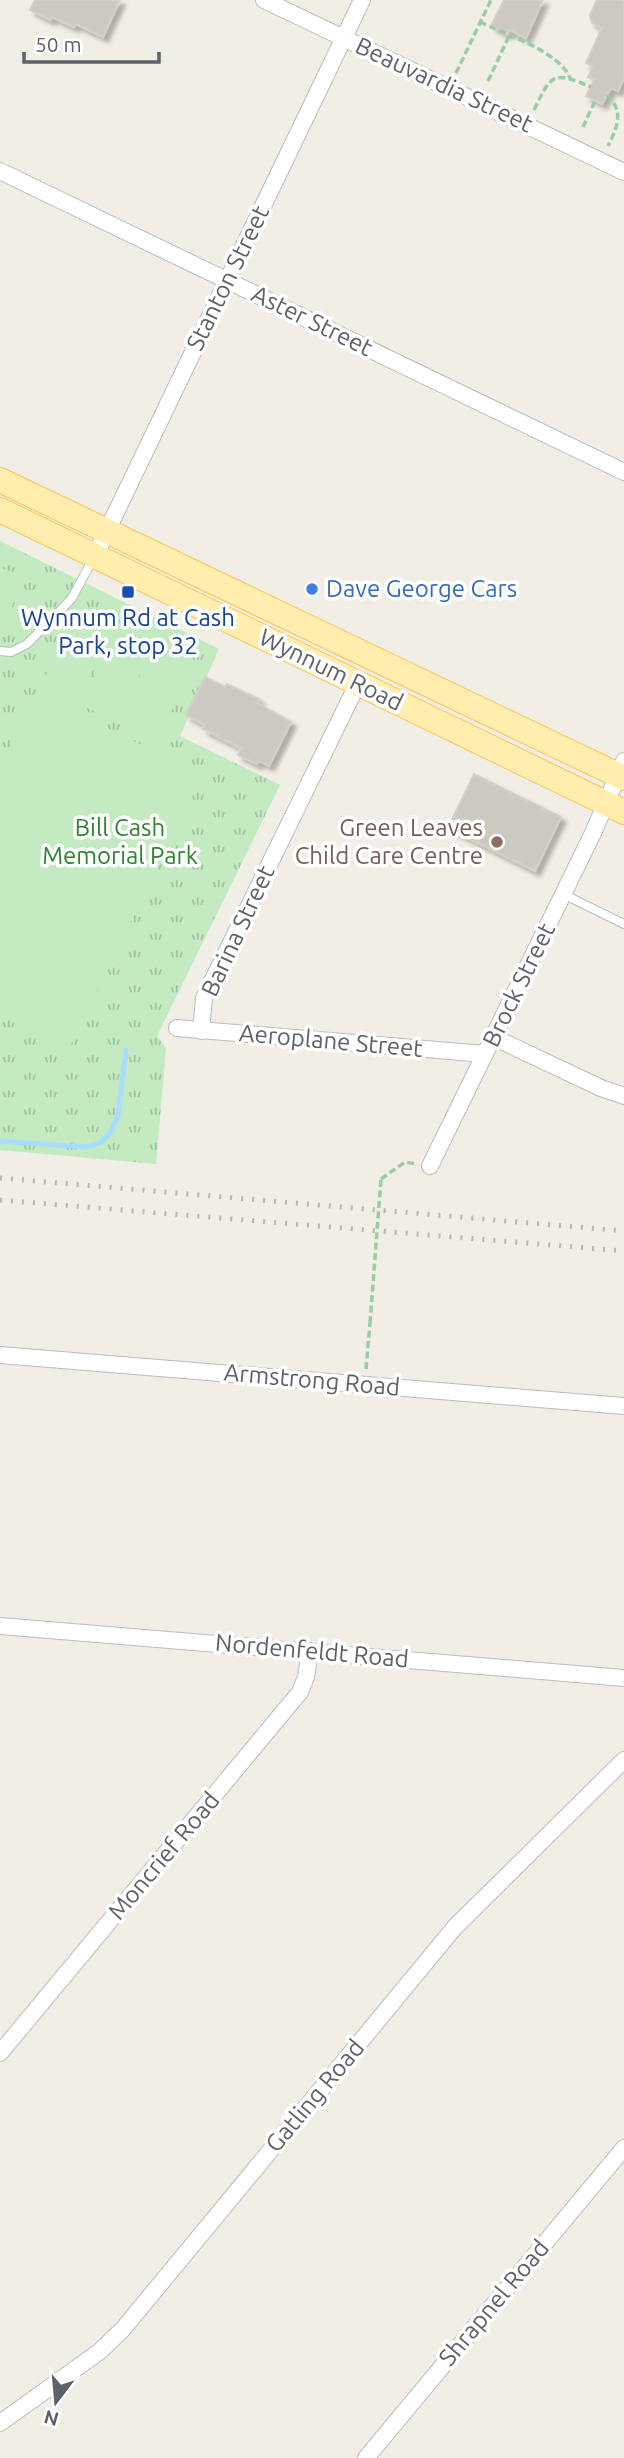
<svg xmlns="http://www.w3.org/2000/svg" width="624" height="2458" viewBox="0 0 624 2458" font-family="Ubuntu,sans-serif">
<defs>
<pattern id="park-tufts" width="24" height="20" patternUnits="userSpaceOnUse" patternTransform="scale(1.75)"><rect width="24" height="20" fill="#c3eac1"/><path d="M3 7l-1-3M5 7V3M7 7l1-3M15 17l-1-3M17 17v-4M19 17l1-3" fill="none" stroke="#a2c1a1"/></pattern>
<filter id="shadow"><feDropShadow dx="5" dy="5" stdDeviation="2" flood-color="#0004"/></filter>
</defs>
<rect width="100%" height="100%" fill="#f1eee6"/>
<!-- park -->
<path fill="url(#park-tufts)" d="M0 541 219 649 180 736 280 785 157 1036 166 1048 156 1164 0 1150Z"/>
<!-- garden -->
<path fill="#c3eac1" d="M0 567 25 578 6 619 0 616Z
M77 608 114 626 77 702 41 685Z
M118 628 154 645 117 722 81 705Z
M158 647 194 664 157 742 121 724Z
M36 693 203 775 69 1049 0 1016V766Z"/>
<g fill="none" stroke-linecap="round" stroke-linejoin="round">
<!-- stream -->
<path stroke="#a8ddff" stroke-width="5" d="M0 1141 86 1147 100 1143 111 1132 118 1115 126 1050"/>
</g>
<!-- building -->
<path fill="#ccc9c3" stroke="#d6d0c4" stroke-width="2" filter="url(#shadow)" d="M35 0H120L103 37 76 24 74 27 52 17 50 20 30 10Z
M504 0H543L526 38 509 30 508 34 491 26Z
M597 0H624V78L618 91 611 88 602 104 586 96 594 80 588 77 593 66 586 63 602 28 592 23 590 15Z
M205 677 225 687 227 684 259 699 257 703 291 722 269 766 259 761 257 764 238 755 241 748 203 729 205 725 186 715Z
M474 774 561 817 535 871 448 828Z"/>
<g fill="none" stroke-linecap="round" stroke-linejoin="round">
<defs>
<path id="lane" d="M0 651 11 652 27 644 57 614 72 598 93 559
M563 894 624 924"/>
<path id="street" d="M264 0 624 172
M0 171 624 472
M95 556 362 0
M177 1028 485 1054
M201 1031 204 998 358 683
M493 1037 601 1088 624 1096
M430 1166 593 833 624 761
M0 1355 624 1406
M0 1626 624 1678
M0 2053 300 1692 306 1677 310 1651
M0 2423 99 2352 123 2329 455 1927 624 1760
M366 2458 624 2148"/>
<path id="primary" d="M0 480 624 778
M0 510 624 812"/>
</defs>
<!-- lane casing -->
<use href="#lane" stroke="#b9bcc1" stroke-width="10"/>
<!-- street casing -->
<use href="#street" stroke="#b9bcc1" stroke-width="18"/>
<!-- primary casing -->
<use href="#primary" stroke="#fbc555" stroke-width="26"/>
<!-- path -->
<path stroke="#9acca6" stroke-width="3.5" stroke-dasharray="7 3.5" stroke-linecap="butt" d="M480 22C505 34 560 52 570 78
M456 73 491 0
M488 81 509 36
M607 95C624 111 618 126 608 146
M534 110C551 75 552 70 591 87
M583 127 595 101
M381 1179 405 1162 416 1164
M366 1369 370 1323"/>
<!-- lane -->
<use href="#lane" stroke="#fff" stroke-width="8"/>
<!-- street -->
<use href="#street" stroke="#fff" stroke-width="16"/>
<!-- primary -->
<use href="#primary" stroke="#ffeead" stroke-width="24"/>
<!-- rail -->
<path stroke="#b5b6b7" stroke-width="5" stroke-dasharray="2 9" stroke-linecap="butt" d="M0 1178 624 1231
M0 1200 624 1251"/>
<!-- path-bridge -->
<path stroke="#9acca6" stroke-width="3.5" stroke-dasharray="7 3.5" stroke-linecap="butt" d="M370 1323 381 1179"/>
</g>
<!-- markers -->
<circle fill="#3f7fe0" stroke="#fff" stroke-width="2.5" cx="312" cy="589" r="7"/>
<rect fill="#1a4fb4" stroke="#fff" stroke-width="2.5" x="121" y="585" width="14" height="14" rx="3.5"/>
<circle fill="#8d6e63" stroke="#fff" stroke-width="2.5" cx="497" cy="842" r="7"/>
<g text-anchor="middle" stroke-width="7" stroke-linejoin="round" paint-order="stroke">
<!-- street labels -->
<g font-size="24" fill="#5e6268" stroke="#fff">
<text transform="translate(444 85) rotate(25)" y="8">Beauvardia Street</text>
<text transform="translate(228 278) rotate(-64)" y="8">Stanton Street</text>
<text transform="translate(312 321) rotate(26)" y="8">Aster Street</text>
<text transform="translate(331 670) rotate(26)" y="8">Wynnum Road</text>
<text transform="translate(238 931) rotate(-65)" y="8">Barina Street</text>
<text transform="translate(519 985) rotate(-64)" y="8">Brock Street</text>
<text transform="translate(331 1041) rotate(5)" y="8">Aeroplane Street</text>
<text transform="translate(312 1380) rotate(5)" y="8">Armstrong Road</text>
<text transform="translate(312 1651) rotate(5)" y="8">Nordenfeldt Road</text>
<text transform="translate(164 1856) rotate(-50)" y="8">Moncrief Road</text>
<text transform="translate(315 2096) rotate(-50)" y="8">Gatling Road</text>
<text transform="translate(494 2303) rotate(-50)" y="8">Shrapnel Road</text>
</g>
<!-- shop labels -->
<g font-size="24" fill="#366cbe" stroke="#fff" text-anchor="start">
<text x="326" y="597">Dave George Cars</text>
</g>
<!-- transit labels -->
<g font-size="24" fill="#164399" stroke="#fff">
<text x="128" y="626">Wynnum Rd at Cash<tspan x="128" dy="28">Park, stop 32</tspan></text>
</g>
<!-- park labels -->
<g font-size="24" fill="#2f852f" stroke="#fff">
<text x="120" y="836">Bill Cash<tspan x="120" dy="28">Memorial Park</tspan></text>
</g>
<!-- education labels -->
<g font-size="24" fill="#785e54" stroke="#fff" text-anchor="end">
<text x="483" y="836">Green Leaves<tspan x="483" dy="28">Child Care Centre</tspan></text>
</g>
</g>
<!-- north arrow -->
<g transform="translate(56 2402) rotate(196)" stroke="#ffffff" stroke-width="5" paint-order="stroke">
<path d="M0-5L12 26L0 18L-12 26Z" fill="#5e6268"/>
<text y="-10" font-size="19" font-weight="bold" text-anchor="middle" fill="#5e6268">N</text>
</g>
<!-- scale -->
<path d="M24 52v10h135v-10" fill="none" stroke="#5e6268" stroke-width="3.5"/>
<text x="35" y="52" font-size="21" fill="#5e6268" stroke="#ffffff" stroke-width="5" paint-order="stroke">50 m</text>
</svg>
